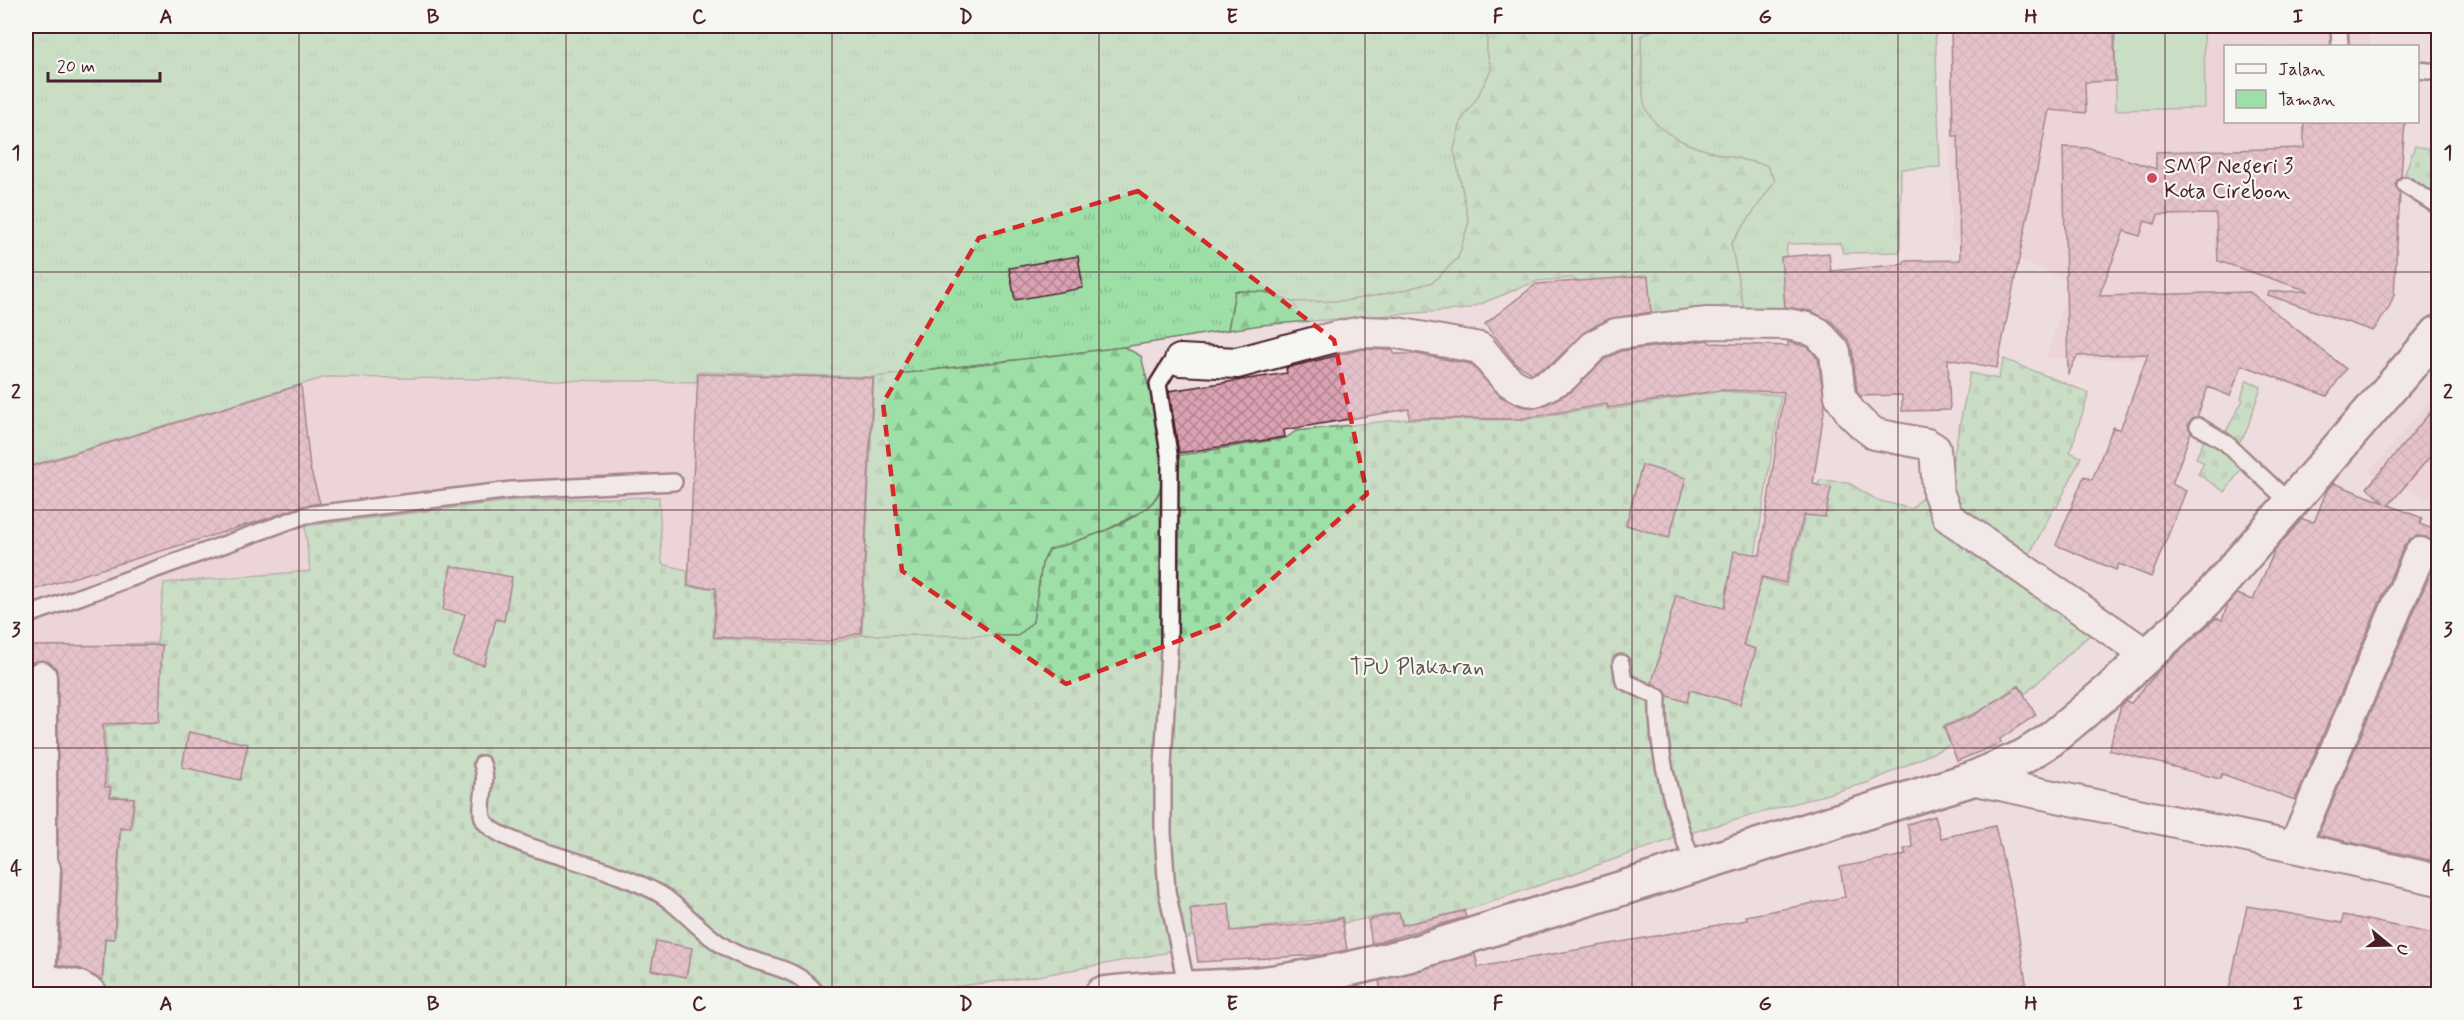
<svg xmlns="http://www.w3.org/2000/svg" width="2464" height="1020" viewBox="0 0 2464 1020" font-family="Mynerve,sans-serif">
<defs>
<pattern id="grass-tufts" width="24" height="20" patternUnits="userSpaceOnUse" patternTransform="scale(1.5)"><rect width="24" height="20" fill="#9edfa8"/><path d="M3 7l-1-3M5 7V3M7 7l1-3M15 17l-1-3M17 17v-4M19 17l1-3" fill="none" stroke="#8abf91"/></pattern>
<pattern id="forest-firs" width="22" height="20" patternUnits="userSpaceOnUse" patternTransform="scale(1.5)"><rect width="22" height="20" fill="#9edfa8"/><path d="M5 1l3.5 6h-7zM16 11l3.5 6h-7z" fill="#8abf91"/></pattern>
<pattern id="cemetery-stones" width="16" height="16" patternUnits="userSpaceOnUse" patternTransform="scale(1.5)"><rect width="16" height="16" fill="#9edfa8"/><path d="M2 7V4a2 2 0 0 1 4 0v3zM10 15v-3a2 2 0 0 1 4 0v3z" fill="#8abf91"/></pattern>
<pattern id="building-cross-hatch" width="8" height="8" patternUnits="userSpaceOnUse" patternTransform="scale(1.5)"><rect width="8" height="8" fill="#daa2b3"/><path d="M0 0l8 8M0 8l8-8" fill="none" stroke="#b38392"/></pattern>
</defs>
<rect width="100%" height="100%" fill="#eedddf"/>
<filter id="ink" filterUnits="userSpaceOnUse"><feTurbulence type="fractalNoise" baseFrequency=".0167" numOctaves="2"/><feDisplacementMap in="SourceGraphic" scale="12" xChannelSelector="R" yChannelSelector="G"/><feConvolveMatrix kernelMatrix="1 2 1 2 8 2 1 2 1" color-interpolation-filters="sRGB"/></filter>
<g filter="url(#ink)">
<!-- built -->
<path fill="#e8cbd2" d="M1950 26H2367L2370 29V46H2226V122H2358L2349 235 2301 250 2261 352 2231 356 2086 360 2046 358 2071 282 2013 258 1964 242 1951 240Z
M697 372 874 377 862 635 824 645 713 638 687 587 662 565 659 497 305 526 310 571 164 583 157 643 26 646V467L326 377 696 382Z
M2438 391V503L2369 472Z"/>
<!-- grass -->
<path fill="url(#grass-tufts)" stroke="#747f6a" stroke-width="1.5" d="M26 26H1487V51L1491 70 1477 98 1461 121 1454 150 1469 222 1458 258 1434 282 1401 291 1345 301 1292 302 1265 292 1235 291 1228 330 1124 347 874 377 697 372V382L326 377 26 467Z
M1661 26H1935L1940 167 1901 169 1900 252 1843 253 1840 243 1787 244 1784 311 1745 315 1731 244 1775 180 1766 165C1729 156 1659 147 1645 106 1641 93 1642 51 1641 36Z"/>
<!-- forest -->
<path fill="url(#forest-firs)" stroke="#747f6a" stroke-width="1.5" d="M1487 26H1661L1641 36C1642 51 1641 94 1645 106 1660 147 1729 156 1766 165L1775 181 1731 244 1745 315 1616 328 1573 278 1537 281 1468 309 1261 325 1228 330 1235 291 1265 292 1292 302 1345 301 1401 291 1433 282 1458 258 1469 222 1454 150 1461 121 1477 98 1491 70 1487 51Z
M1124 347 1141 356 1150 391 1162 458V487L1150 507 1101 533 1049 550 1042 564 1033 622 1018 636 862 635 874 377Z"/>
<!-- cemetery -->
<path fill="url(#cemetery-stones)" stroke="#747f6a" stroke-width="1.5" d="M2438 127V198L2404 176 2415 146 2430 149Z
M2004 359 2089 393 2070 452 2081 457 2057 507 2055 506 2017 578 2096 629 2025 694 2019 685 1991 703 1987 708 1943 726 1950 745 1870 782 1690 833 1479 906 1404 927 1399 912 1344 923 1342 917 1191 936 1165 953 1032 977 896 994H73L74 980 103 981 105 939H115L121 829H132L135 798 111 796V786L107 785 105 726 127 724 126 644 157 643 164 583 310 571 305 526 519 500 659 497 662 564 687 570V587L715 588 713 638 824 645 862 635 1018 636 1033 622 1042 564 1049 550C1079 540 1155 520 1162 485 1163 477 1162 466 1162 458L1286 438 1296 431 1406 419 1522 420 1606 406 1608 410 1720 391 1781 395 1752 575 1786 586 1809 503 1820 480 1847 482 1877 500 1912 509 1953 459 1970 373 1998 379Z
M2247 380 2261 387 2246 432 2234 450 2246 462 2225 492 2198 474 2204 463 2196 458 2207 433 2224 435 2243 400 2241 398Z"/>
<!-- park -->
<path fill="#9edfa8" stroke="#747f6a" stroke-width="1.5" d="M2115 26H2204L2205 108 2116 110Z"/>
<!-- building -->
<path fill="url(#building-cross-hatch)" stroke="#4a1f2b" stroke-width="1.5" d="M1951 26H2114L2115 81 2085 82 2086 113 2049 110 1997 368 1948 359 1950 410 1902 411V395L1860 396 1857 390 1852 349 1848 340 1831 321 1811 311 1785 307 1781 257 1829 253 1831 271 1904 264V261L1960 260 1958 136H1953Z
M2304 122H2405L2401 176 2395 184 2400 193 2394 295 2389 308 2373 331 2268 295 2269 292 2309 291 2218 261 2216 214 2158 215 2155 224 2145 221 2140 236 2124 231 2099 296 2250 292 2346 369 2327 396 2242 365 2230 396 2208 387 2197 417 2189 422 2188 426 2191 432 2172 484 2186 491 2151 577 2119 564 2116 570 2056 545 2084 476 2092 480 2113 427 2120 430 2148 354 2077 356 2068 375 2063 147 2090 148 2156 169V152L2304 148Z
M1078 256 1083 288 1015 300 1009 268Z
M1648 276 1651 312 1608 319 1583 333 1553 363 1532 373 1516 364 1485 324 1536 284Z
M1708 340 1710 343 1788 346V342L1808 347 1818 359 1825 405 1813 484 1831 488 1825 517 1804 515 1785 583 1762 577 1743 645 1756 649 1740 704 1690 690 1687 702 1668 696 1663 689 1652 683 1676 595 1724 608 1734 551 1760 555 1784 392 1721 390 1608 408 1607 404 1519 419 1409 418V409L1284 430 1285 437 1179 453 1169 391 1287 373 1286 368 1363 349 1393 350 1394 354H1416L1471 364 1501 397 1520 406 1534 408 1543 406 1571 392 1605 359 1621 351Z
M698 374 873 378 861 633 825 642 714 637 716 588 688 586Z
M301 385 310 468 320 503 303 506 263 520 26 592V468Z
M2439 402V446L2389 505 2422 518 2420 524 2439 532V862L2318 835 2436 560 2437 552 2434 543 2426 537 2417 536 2410 539 2404 546 2295 800 2222 774 2220 779 2109 750 2121 705 2126 701 2131 703 2159 670 2216 618 2222 620 2228 604 2237 594 2253 600 2275 550 2302 519 2314 522 2327 490 2333 483 2385 503 2367 488Z
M1642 465 1686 478 1669 538 1626 525Z
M451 566 512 577 504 621 496 619 484 665 453 657 465 614 443 610Z
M162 645 159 722 103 724 105 787H110V797L134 798 130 829 120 828 114 939 105 938 102 980 81 969 58 965 62 870 58 857V677L56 668 49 662 42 660 32 662 26 670V646Z
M2019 686 2036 715 2000 739 2001 743 1957 761 1944 727 1974 715Z
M189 732 248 744 240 780 182 767Z
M1935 816 1941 838 1995 826 2014 906 2026 983 1958 994H1381L1379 981 1475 954 1478 967 1747 920 1746 916 1845 897 1840 867 1906 855 1904 849 1913 847 1907 824Z
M1229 903 1231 931 1311 924 1342 918 1347 950 1322 955 1198 962 1190 909Z
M2247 906 2342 923 2343 915 2439 935V980L2435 994H2228Z
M1464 911 1466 917 1372 944 1368 920 1399 913 1402 925Z
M656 941 692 948 686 977 651 970Z"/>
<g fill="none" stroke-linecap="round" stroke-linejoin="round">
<defs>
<path id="lane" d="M2339 26 2340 46
M2418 70 2438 72
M2405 185 2438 206
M1180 360 1171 363 1158 384 1170 460 1169 651 1163 766V833L1167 891 1187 989
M2198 426 2225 442 2290 503
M26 616 306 515 512 490 674 482
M1621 663 1624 681 1658 697C1656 754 1674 813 1694 866
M482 764C490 783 476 809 485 822 500 843 581 861 607 871 626 879 649 886 666 898 691 917 712 944 742 956 770 967 798 968 817 994"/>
<path id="street" d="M1180 360 1237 363 1331 338 1362 332 1397 333 1480 348C1496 366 1509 391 1535 391L1563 377 1595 345 1616 334 1707 323 1787 324 1807 328 1818 333 1835 352 1840 396 1851 413 1862 424 1875 434 1927 444 1935 449 1938 492 1948 517 2147 655
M41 677V862L45 869 40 979 78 986 92 994
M1972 779 2294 847 2438 880
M2294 847 2420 553"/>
<path id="secondary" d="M1102 994C1151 987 1200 989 1249 985 1303 980 1355 968 1408 955L1972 779 2023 757 2050 740 2111 689 2205 602 2438 333"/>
</defs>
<!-- lane casing -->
<use href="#lane" stroke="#4a1f2b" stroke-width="20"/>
<!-- street casing -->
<use href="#street" stroke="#4a1f2b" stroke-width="34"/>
<!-- secondary casing -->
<use href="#secondary" stroke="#4a1f2b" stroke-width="38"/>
<!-- lane -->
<use href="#lane" stroke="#f6f6f2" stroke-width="15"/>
<!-- street -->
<use href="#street" stroke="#f6f6f2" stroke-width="30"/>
<!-- secondary -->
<use href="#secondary" stroke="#f6f6f2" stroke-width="33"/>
</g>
</g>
<!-- marked area -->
<path d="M0 0H2464V1020H0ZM1138 191 1334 340 1367 494 1222 624 1066 684 902 571 883 403 979 238Z" fill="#eedddf" fill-opacity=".55" fill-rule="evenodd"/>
<path fill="none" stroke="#d62828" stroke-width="4.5" stroke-dasharray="12 8" stroke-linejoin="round" d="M1138 191 1334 340 1367 494 1222 624 1066 684 902 571 883 403 979 238Z"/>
<!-- grid -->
<path fill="none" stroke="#4a1f2b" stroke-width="1.5" stroke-opacity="0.55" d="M299 26V994M566 26V994M832 26V994M1099 26V994M1365 26V994M1632 26V994M1898 26V994M2165 26V994M26 272H2438M26 510H2438M26 748H2438"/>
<!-- markers -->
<circle fill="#d1495b" stroke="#f6f6f2" stroke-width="2" cx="2152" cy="178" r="6"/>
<g text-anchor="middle" stroke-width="4.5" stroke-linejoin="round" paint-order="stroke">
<!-- poi labels -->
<g font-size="22" fill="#4a1f2b" stroke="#f6f6f2" text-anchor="start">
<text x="2164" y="173">SMP Negeri 3<tspan x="2164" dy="25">Kota Cirebon</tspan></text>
</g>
<!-- park labels -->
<g font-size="22" fill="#5f4f4a" stroke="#f6f6f2">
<text x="1417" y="674">TPU Plakaran</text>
</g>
</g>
<!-- margin -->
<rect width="2464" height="1020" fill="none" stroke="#f6f6f2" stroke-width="66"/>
<!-- legend -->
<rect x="2224" y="45" width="195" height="78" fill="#f6f6f2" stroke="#b1a0a2" stroke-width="1.5"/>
<rect x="2236" y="64" width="30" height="9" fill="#f6f6f2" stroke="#b1a0a2" stroke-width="1.5"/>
<text x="2278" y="75" font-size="18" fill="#4a1f2b">Jalan</text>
<rect x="2236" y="90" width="30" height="18" fill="#9edfa8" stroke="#b1a0a2" stroke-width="1.5"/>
<text x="2278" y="105" font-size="18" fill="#4a1f2b">Taman</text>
<!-- north arrow -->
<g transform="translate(2389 945) rotate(109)" stroke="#f6f6f2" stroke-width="4.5" paint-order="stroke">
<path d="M0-4.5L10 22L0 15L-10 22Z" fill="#4a1f2b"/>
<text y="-9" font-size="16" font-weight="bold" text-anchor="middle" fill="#4a1f2b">U</text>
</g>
<!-- scale -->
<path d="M48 72v9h112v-9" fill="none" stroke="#4a1f2b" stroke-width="3"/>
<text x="57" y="72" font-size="18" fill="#4a1f2b" stroke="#f6f6f2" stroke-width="4.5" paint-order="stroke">20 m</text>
<rect x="33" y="33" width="2398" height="954" fill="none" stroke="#4a1f2b" stroke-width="2"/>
<g font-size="20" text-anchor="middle" font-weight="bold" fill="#4a1f2b">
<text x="166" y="23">A</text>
<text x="433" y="23">B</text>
<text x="699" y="23">C</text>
<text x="966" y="23">D</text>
<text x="1232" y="23">E</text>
<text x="1498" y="23">F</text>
<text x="1765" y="23">G</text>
<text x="2031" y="23">H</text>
<text x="2298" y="23">I</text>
<text x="16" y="159">1</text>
<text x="2448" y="159">1</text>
<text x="16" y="398">2</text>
<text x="2448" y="398">2</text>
<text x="16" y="636">3</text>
<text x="2448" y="636">3</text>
<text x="16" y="875">4</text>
<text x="2448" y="875">4</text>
<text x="166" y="1010">A</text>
<text x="433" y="1010">B</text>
<text x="699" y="1010">C</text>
<text x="966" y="1010">D</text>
<text x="1232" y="1010">E</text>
<text x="1498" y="1010">F</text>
<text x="1765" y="1010">G</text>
<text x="2031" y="1010">H</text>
<text x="2298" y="1010">I</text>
</g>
</svg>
